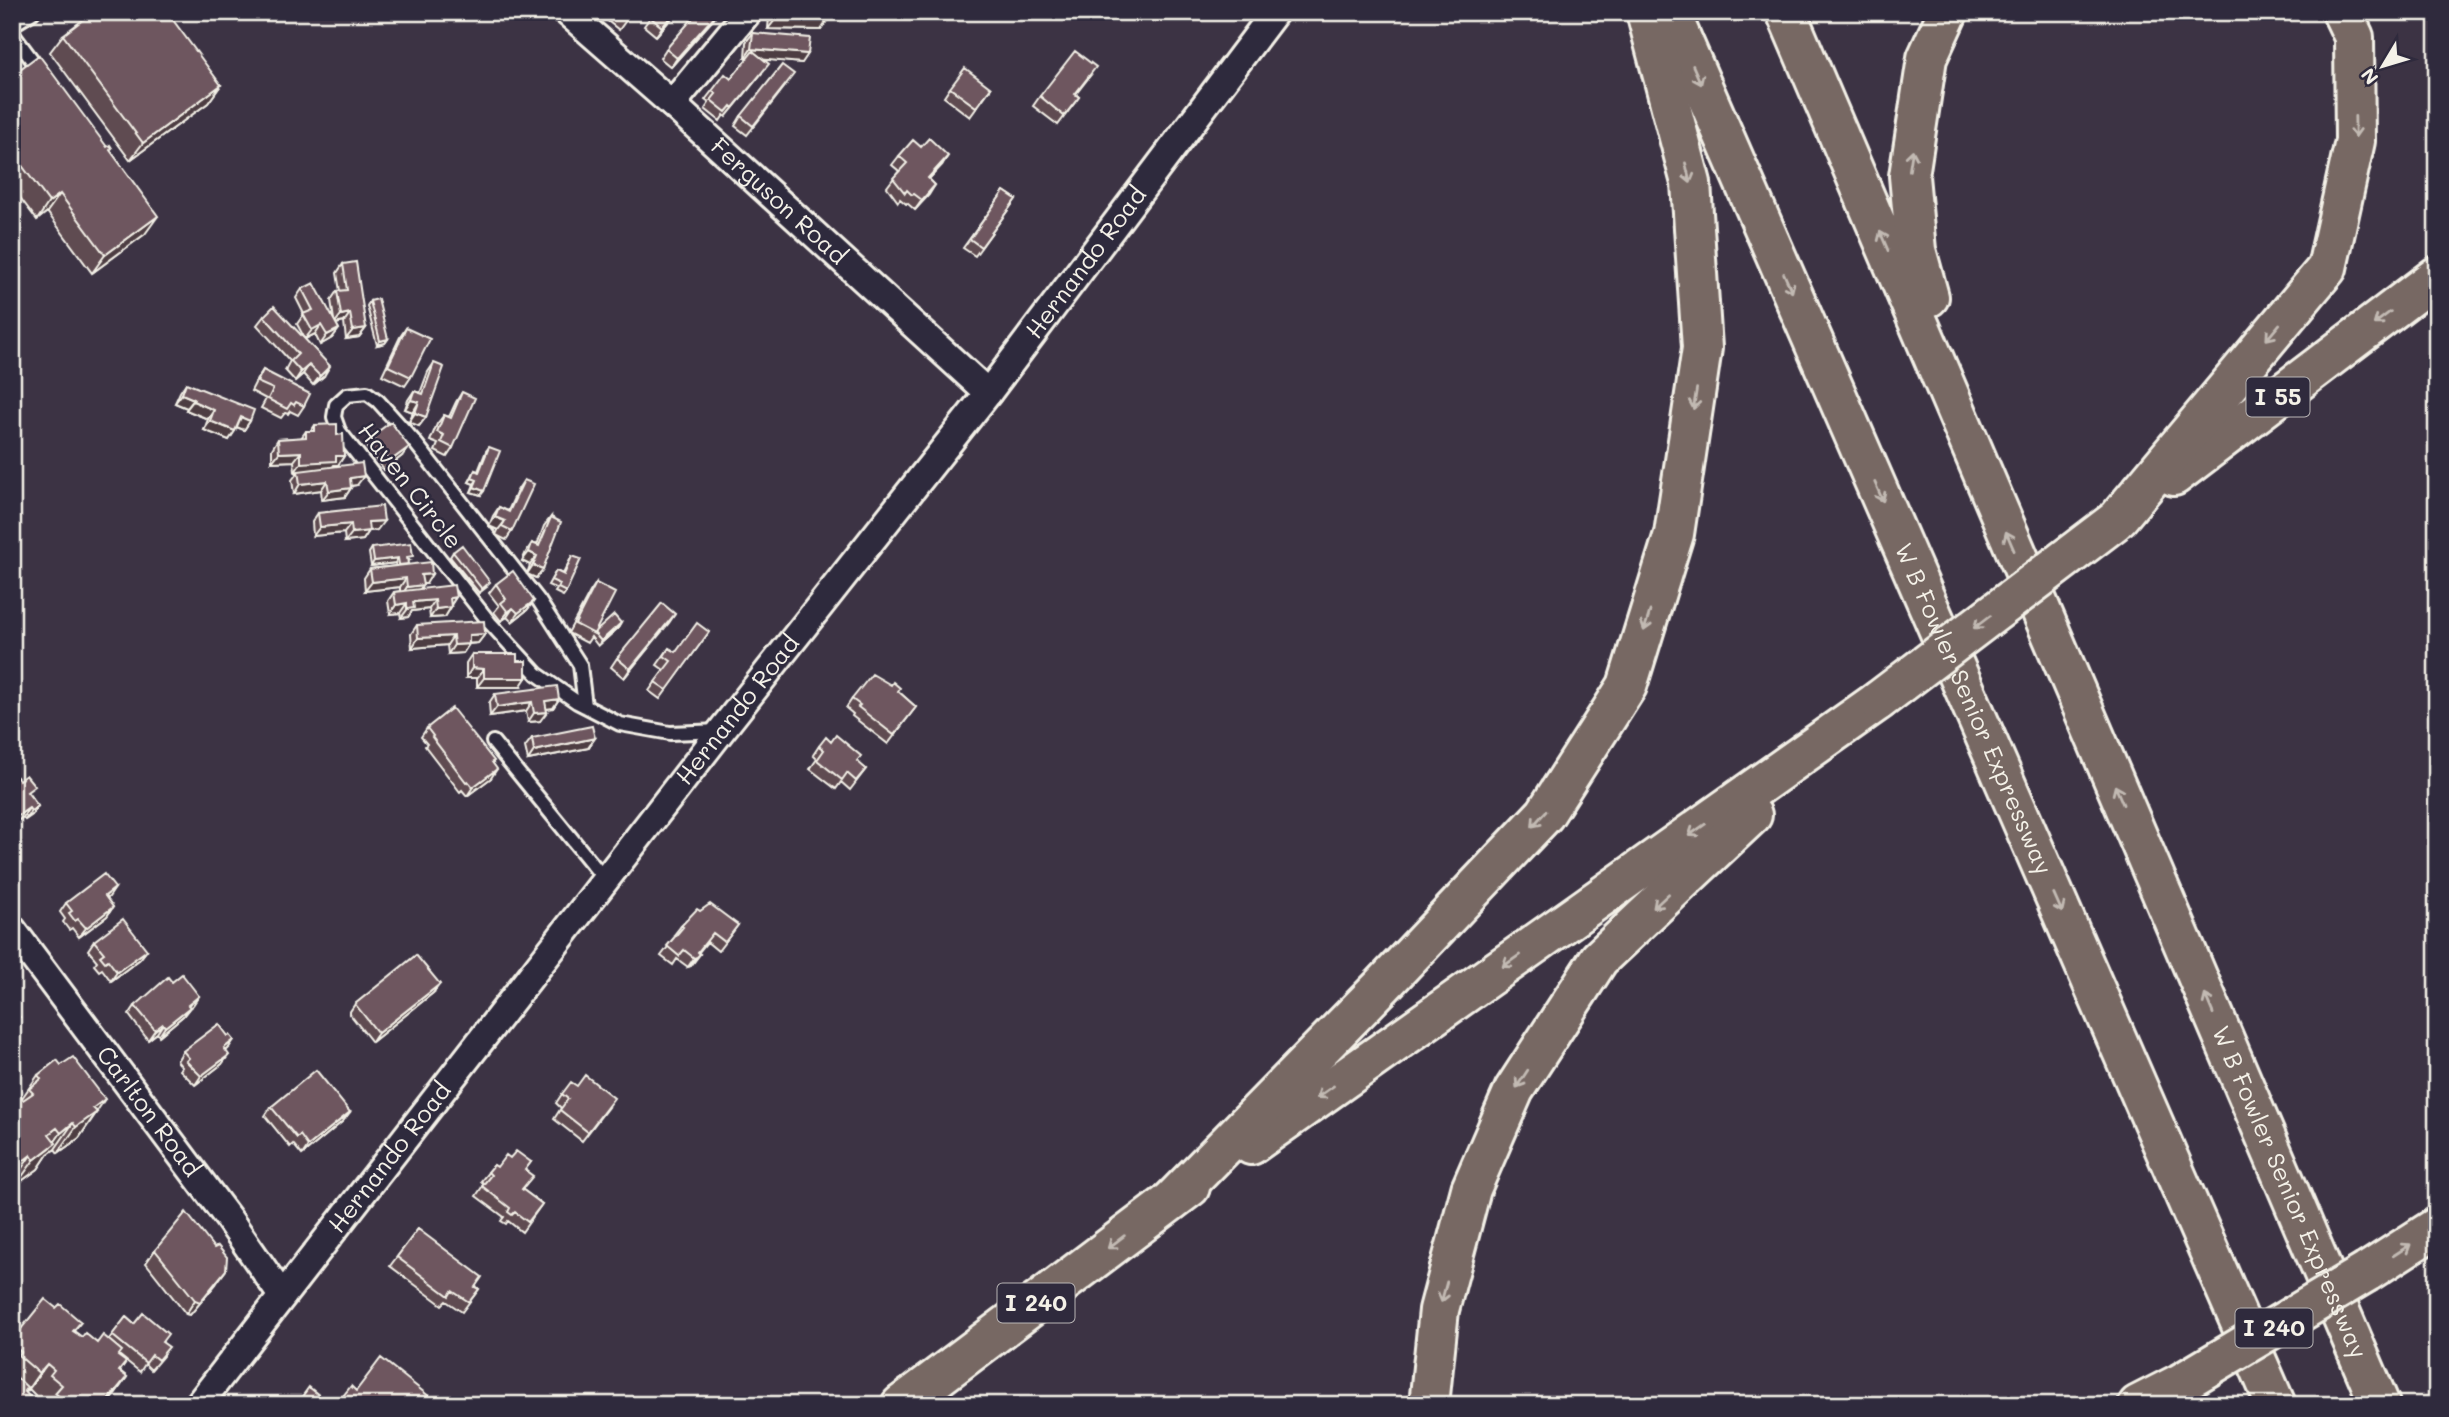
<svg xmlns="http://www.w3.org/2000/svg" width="2449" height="1417" viewBox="0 0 2449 1417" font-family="Mali,sans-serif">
<rect width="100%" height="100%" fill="#3c3344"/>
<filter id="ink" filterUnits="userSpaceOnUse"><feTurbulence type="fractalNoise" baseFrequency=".0143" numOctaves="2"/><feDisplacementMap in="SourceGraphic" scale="14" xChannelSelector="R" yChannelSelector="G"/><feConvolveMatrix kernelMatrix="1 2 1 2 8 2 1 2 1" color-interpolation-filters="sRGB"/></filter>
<g filter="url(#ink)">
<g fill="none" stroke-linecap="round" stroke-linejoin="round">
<defs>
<path id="lane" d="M12 25 33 12
M12 33 41 72
M585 706 580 665 539 601 413 440 378 401 367 393 347 395 336 405 334 417 339 431 490 623 537 674 577 702 620 724 670 733 721 731
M493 742 606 881"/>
<g id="street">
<path id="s1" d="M567 12 672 104 988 393"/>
<path d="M672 104 748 12"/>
<path id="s2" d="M12 929 228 1218 282 1296"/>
<path id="s3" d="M198 1405 721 731 988 393 1275 12"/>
</g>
<g id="highway">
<path id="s4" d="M1670 12 2276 1405"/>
<path id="s5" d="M1786 12 2380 1405"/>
<path d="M1929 297 1916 250 1909 176 1927 58 1948 12"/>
<path d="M2174 476 2437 276"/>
<path d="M2119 517 2327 268 2355 141 2354 37 2342 12"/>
<path d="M1251 1145 1878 701"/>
<path d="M1171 1201 1383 985 1545 814 1627 686 1674 534 1702 348 1691 183 1646 12"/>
<path d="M2367 1272 2437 1227"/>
<path d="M901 1405 1190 1187"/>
<path d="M1429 1405 1439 1310 1471 1189 1514 1090 1599 959 1752 815"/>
<path d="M2138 1405 2181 1383"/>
</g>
</defs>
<!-- lane casing -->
<use href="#lane" stroke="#f4f1e8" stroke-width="18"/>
<!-- street casing -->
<use href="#street" stroke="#f4f1e8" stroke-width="32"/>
<!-- highway casing -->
<use href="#highway" stroke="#f4f1e8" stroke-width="44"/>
<!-- lane -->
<use href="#lane" stroke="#2f2a3d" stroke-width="12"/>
<!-- street -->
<use href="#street" stroke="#2f2a3d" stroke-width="26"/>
<!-- highway -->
<use href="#highway" stroke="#776864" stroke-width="38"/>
<defs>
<path id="highway-bridge" d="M1878 701 2115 521
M2181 1383 2367 1272"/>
</defs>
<!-- highway-bridge casing -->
<use href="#highway-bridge" stroke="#f4f1e8" stroke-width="44" stroke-linecap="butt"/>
<!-- highway-bridge -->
<use href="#highway-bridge" stroke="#776864" stroke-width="38"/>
</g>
<!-- wall -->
<path fill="#5f4b51" stroke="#f4f1e8" stroke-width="2" d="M608 12H632L619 30 604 18Z
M654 12H677L656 36 644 26Z
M718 12 671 67 660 58 666 49Z
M771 12H827V21L821 30 768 29 769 16Z
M753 33 802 63 763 59 762 73 726 117 724 115 720 121 705 109 709 103 705 100 712 91 731 79 748 58H745L746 42Z
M63 35 221 85 208 103 130 160 50 52Z
M12 75 110 151 145 234 92 273 47 212 37 220 12 187Z
M1090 76 1076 94 1079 97 1058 125 1033 106 1040 96Z
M787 84 747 135 735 126 741 116Z
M950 88H991L970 117 944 97Z
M899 156 942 165 929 179 935 185 915 210 907 203 906 204 900 199 898 202 887 187 899 171 892 165Z
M1004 191 1016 199 975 256 963 248Z
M343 264 366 328 359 337 346 339 344 322 336 324 339 329 332 338 320 345 315 334 305 339 297 324 304 314 296 298 302 289 334 320 331 300 337 291H340L337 273Z
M370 301 388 339 385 343 377 345 367 306Z
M264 316 324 376 313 385 303 374 295 381 285 370 290 361 257 325Z
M406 328 411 377 405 386 382 375 400 337Z
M434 363 426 417 419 426 409 422 413 412 405 409 408 400 414 391 420 393 428 372Z
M263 370 304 406 298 415 290 411 288 414 285 413 281 418 261 408 266 399 251 391 257 379Z
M186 383 250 421 244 430 237 427 229 440 204 430 208 419 186 410 187 408 175 403 180 392Z
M462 392 453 448 447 457 435 451 438 444 430 441 437 424 444 415 449 417 456 402Z
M315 425 337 435 344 456 338 465 333 466 357 485 351 486V488L345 497 322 500 321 490 294 494 292 480 298 472H295L294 461 272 462V449L278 439 301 438 306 431H311Z
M372 436 402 456 384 470 365 445Z
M489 447 481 495 471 492 474 484 469 482 475 470 478 471 486 451Z
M524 480 512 531 506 540 496 535 498 530 489 526 493 516 499 507 508 511 518 489Z
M318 513 377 530 369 531 363 540 345 542 344 533 313 536 312 522Z
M551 517 543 569 536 578 527 574 530 565 522 561 526 552 532 543 537 545 544 526Z
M372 548 410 560 407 561V565L426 584H422L420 589 456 597 451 605V607L445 617 430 618 429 609 412 611 408 617 401 618 400 613 390 614 388 601 394 592 400 591V587L365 591 364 578 370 569 396 566 395 563 371 566 369 553Z
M453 552 487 587 479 593 450 557Z
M572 556 566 592 563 596 555 592 557 589 548 585 556 571 563 574Z
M596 583 594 633 621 623 618 628 598 646 591 637 587 643 568 633 590 592Z
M496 584 534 601 527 610 512 622 507 617 501 621 494 612 499 606 489 593Z
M675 614 624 678 611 667 617 658Z
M417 625 485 634 478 643 469 644 463 653 448 654 447 645 412 648 411 634Z
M709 632 660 699 649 691 664 670 657 665 669 648 676 652Z
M472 654 520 687H477V678H466V663Z
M898 691 916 707 888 744 852 716 853 714 846 708 852 699Z
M495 694 559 699 553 708 546 709 540 721 528 722 526 711 490 716 489 703Z
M427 728 493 762 491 778 467 796 462 790 460 792 425 746 427 744 421 737Z
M532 738H595L588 748 528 760 525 747Z
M819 746 857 762 866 769 850 790 841 782 836 789 810 769 817 759 813 755Z
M29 794 38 806 32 815 25 820 23 817Z
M115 888 107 899 113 907 107 916 79 937 72 928 69 930 63 922 65 919 60 912 66 903Z
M700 911 738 925 718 951 707 942 698 953 700 954 691 966 688 967 677 959 673 965 661 956 676 936 674 935 681 926Z
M94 941 147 950 140 959 111 981 102 969 99 971 94 965 97 961 88 950Z
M172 982 199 996 183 1016 159 1036 157 1033 148 1040 129 1015 135 1006Z
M433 993 372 1042 349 1013 355 1004Z
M228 1049 226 1051 222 1064 195 1085 180 1070 182 1067 177 1061 183 1051Z
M38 1075 97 1112 79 1138 58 1153 55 1149 48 1154 38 1169 16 1185 13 1181H12V1092L22 1098Z
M562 1094 608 1107 582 1141 554 1119 561 1108 556 1103Z
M271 1107 350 1112 343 1121 302 1155 293 1144 290 1147 265 1116Z
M510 1158 531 1162 525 1170 523 1190 542 1204 522 1232 508 1221 506 1224 501 1221 504 1217 476 1196 484 1184 481 1181 494 1165 497 1167Z
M418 1229 479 1289 462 1312 446 1301 442 1305 390 1266Z
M155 1250 216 1284 190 1315 186 1314 146 1263Z
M56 1308 81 1322 74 1331 82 1337 97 1343 109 1339 126 1317 134 1324 163 1342V1356L151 1370 145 1364 140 1372 119 1355V1356L126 1362 120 1371 127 1377 107 1405H37L32 1401 36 1396 29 1389 12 1405V1340Z"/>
<!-- shaded-wall -->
<path fill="#4d3d42" stroke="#f4f1e8" stroke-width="2" d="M675 12H677L656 36 662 27Z
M718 12 714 19 671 67 677 58Z
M775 20 827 21 821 30 768 29Z
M751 49 808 54 802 63 745 58Z
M221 85 208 103 130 160 143 143Z
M948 156 942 165 921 187 928 178Z
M935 185 929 195 915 210 922 200Z
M60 194 47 212 37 220 49 202Z
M158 216 145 234 92 273 105 255Z
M350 313 344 322 334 324 341 315Z
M321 325 315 334 305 339 312 330Z
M366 328 359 337 346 339 353 330Z
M339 329 332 338 320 345 327 335Z
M388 339 385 343 377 345 380 341Z
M309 365 303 374 295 381 301 372Z
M330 366 324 376 313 385 320 376Z
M182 394 194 399 187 408 175 403Z
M411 400 419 402 413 412 405 409Z
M193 401 214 410 208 419 186 410Z
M415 413 426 417 419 426 409 422Z
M241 417 250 421 244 430 234 426Z
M210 421 235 431 229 440 204 430Z
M409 447 402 456 384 470 390 461Z
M301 452 294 461 272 462 279 453Z
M336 456H344L338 465H334L330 471 295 472 301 463Z
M364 476 357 485 343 487 350 478Z
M472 478 477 480 474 484 469 482Z
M327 481 321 490 294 494 300 484Z
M474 487 484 491 481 495 471 492Z
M351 488 345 497 322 500 329 491Z
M495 517 505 521 498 530 489 526Z
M384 521 377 530 362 532 368 522Z
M351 524 344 533 313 536 320 527Z
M369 531 363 540 345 542 352 533Z
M529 552 537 556 530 565 522 561Z
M398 558 395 563 371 566 374 561Z
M533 565 543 569 536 578 527 574Z
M432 574 426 584H415L421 575Z
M406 578 400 587 365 591 372 582Z
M423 585 416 594 401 596 407 587Z
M456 597 450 606V598Z
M435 600 429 609 412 611 408 617 401 618 413 602Z
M534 601 527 610 512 622 518 613Z
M407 603 400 613 390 614 396 605Z
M451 607 445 617 430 618 436 609Z
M513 608 507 617 501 621 508 612Z
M675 614 669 623 624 678 630 669Z
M621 623 618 628 598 646 601 641Z
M485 634 478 643 462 644 469 635Z
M453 636 447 645 412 648 418 638Z
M469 644 463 653 448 654 454 645Z
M472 668 484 669 477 678H466Z
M484 678H526L520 687H477Z
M559 699 553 708 539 710 545 701Z
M532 702 526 711 490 716 497 707Z
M547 712 540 721 528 722 534 713Z
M595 738 588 748 528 760 534 751Z
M497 769 491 778 467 796 473 787Z
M38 806 32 815 25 820 31 811Z
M29 808 23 817 12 825V820Z
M115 888 109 897 98 905 105 896Z
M113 907 107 916 79 937 86 928Z
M147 950 140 959 111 981 117 972Z
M697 957 691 966 688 967 694 958Z
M440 984 433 993 372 1042 378 1033Z
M199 996 193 1005 181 1014 188 1005Z
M190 1007 183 1016 159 1036 165 1027Z
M163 1024 157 1033 148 1040 155 1030Z
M234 1040 228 1049 217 1057 224 1048Z
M229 1055 222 1064 195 1085 201 1076Z
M105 1099 79 1138 58 1153 76 1127 93 1108Z
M350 1112 343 1121 302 1155 308 1146Z
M73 1123 55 1149 48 1154 38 1169 16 1185 34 1160 50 1148 61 1133Z
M31 1155 13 1181H12V1174L19 1164Z
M226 1270 216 1284 190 1315 186 1314 195 1300Z
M47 1364 29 1389 21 1399 39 1373Z
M127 1377 107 1405H104Z"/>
<!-- building -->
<path fill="#6e575e" stroke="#f4f1e8" stroke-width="2" d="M93 12H167L221 85 143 143 63 35Z
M615 12H632L625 20Z
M654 12H675L662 27 650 17Z
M698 12H718L677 58 666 49Z
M775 12H827V21L775 20Z
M753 33 810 38 808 54 751 49Z
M753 51 769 64 733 108 731 106 726 112 711 100 716 94 712 91 725 74 731 79Z
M1075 51 1096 67 1075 94 1079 97 1064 116 1040 96Z
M39 55 107 147 110 145 112 148 110 150 158 216 105 255 60 194 49 202 12 152V75Z
M782 65 794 74 753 126 741 116Z
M965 68 991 88 976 107 950 88Z
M929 138 948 156 928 178 935 185 922 200 914 194 912 195 907 190 905 193 893 178 907 163 899 156 913 140 921 147Z
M1004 191 1016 199 981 247 970 239Z
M356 262 366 328 353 330 350 313 341 315 337 291 347 290 343 264Z
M314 283 339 329 327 335 321 325 312 330 303 314 313 310 302 289Z
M378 299 388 339 380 341 370 301Z
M274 306 330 366 320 376 309 365 301 372 291 361 298 354 264 316Z
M406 328 430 339 411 377 388 366Z
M434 363 444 367 426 417 415 413 419 402 411 400 414 391 423 394Z
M263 370 310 394 304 406 296 402 294 405 291 403 287 409 268 399 273 389 257 382Z
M186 383 254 410 250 421 241 417 235 431 210 421 214 410 193 401 194 399 182 394Z
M462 392 475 398 453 448 441 442 444 435 437 432 444 415 451 418Z
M391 422 409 447 390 461 372 436Z
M337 424V435L343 434 344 456H336V461L301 463V452L279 453 278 439 306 437V431H315V425Z
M489 447 500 451 484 491 474 487 477 480 472 478 475 470 479 472Z
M362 463 364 476 350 478 351 488 329 491 327 481 300 484 298 471Z
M524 480 534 484 512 531 502 526 505 521 495 517 499 507 509 512Z
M382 506 384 521 368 522 369 531 352 533 351 524 320 527 318 513Z
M551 517 561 522 543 569 533 565 537 556 529 552 532 543 539 546Z
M411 543 413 556 407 557 408 564 399 565 398 558 374 561 372 548Z
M462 545 490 582 482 589 453 552Z
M572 556 581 559 566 592 558 588 560 584 551 580 556 571 564 575Z
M431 562 432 574 421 575 423 585 407 587 406 578 372 582 370 569Z
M513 571 534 601 518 613 513 608 508 612 501 603 506 599 496 584Z
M596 583 615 593 594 634 575 624Z
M454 585 456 597 450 598 451 607 436 609 435 600 413 602 414 608 407 609V603L396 605 394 592Z
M662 603 675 614 630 669 617 658Z
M614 615 621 623 601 641 594 633Z
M484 621 485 634 469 635V644L454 645 453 636 418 638 417 625Z
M697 623 709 632 667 690 655 682 671 661 664 656 669 648 676 652Z
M472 654H517V661H526V678H484V669L472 668Z
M872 674 891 685 893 682 900 688 898 691 916 707 894 735 858 707 860 705 852 699Z
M557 686 559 699 545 701 547 712 534 713 532 702 497 707 495 694Z
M452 708 494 761 492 762 497 769 473 787 468 781 466 782 432 737 433 736 427 728Z
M12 723 16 728 12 731Z
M592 726 595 738 534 751 532 738Z
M836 735 861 756 857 761 866 769 856 781 847 773 842 780 817 760 824 750 819 746 826 737 831 742Z
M12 746 18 754 12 758Z
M26 775 35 786 27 792 38 806 31 811 29 808 12 820V781L17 777 19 780Z
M104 874 115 888 105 896 113 907 86 928 78 919 75 921 69 913 72 911 66 903Z
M710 904 738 925 725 942 713 933 698 952 700 954 697 957 694 958 684 950 679 956 667 946 683 927 681 926 697 909 700 911Z
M123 919 147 950 117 972 108 960 105 962 100 956 104 953 94 941Z
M416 955 440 984 378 1033 355 1004Z
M182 974 199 996 188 1005 190 1007 165 1027 163 1024 155 1030 135 1006 168 977 172 982Z
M12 1007 20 1017 12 1023Z
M219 1024 228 1036 230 1035 234 1040 224 1048 229 1055 201 1076 186 1061 189 1058 183 1051Z
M73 1057 105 1099 93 1108 97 1112 76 1127 73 1123 61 1133 57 1128 49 1134 56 1143 34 1160 31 1155 19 1164 12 1154V1092L15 1090 23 1100 33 1093 29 1089 41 1079 38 1075 57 1060 61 1065Z
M316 1070 350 1112 308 1146 300 1135 297 1138 271 1107Z
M585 1075 614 1098 588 1132 560 1110 568 1099 562 1094 571 1082 577 1086Z
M516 1151 531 1162 525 1170 533 1176 522 1189 542 1204 528 1222 515 1212 512 1215 508 1212 510 1208 482 1186 491 1175 488 1172 494 1165 497 1167 506 1155 510 1158Z
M186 1212 214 1248 218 1246 227 1257 226 1270 200 1302 195 1300 155 1250Z
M418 1229 482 1277 475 1287 479 1289 469 1302 452 1291 449 1296 397 1257Z
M45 1299 56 1308 60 1304 81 1322 73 1331 82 1337 85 1333 97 1343 103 1335 122 1351 118 1356 126 1362 119 1371 127 1377 104 1405H96L94 1403 92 1405H69L55 1393 62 1385 50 1375 54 1370 47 1364 39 1373 18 1355 21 1352 12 1344V1340Z
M143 1313 168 1334 162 1342 169 1347 158 1360 152 1355 146 1363 112 1335 126 1317 134 1324Z
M381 1358 440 1405H336L351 1386 356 1391Z
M12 1373 27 1387 24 1391 31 1398 25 1405H12Z
M309 1387 331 1405H296Z"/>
<!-- one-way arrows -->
<defs><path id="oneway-shaft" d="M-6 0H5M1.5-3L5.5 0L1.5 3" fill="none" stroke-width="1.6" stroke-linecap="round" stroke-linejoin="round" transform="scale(1.75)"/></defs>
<g stroke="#c2bab3">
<use href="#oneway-shaft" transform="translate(1697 75) rotate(66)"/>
<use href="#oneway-shaft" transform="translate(2355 127) rotate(89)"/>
<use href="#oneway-shaft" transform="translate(1911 160) rotate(-81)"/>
<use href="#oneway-shaft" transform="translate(1688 173) rotate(76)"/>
<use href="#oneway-shaft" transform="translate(1884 241) rotate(-113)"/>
<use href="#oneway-shaft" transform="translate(1788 283) rotate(66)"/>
<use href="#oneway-shaft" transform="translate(2382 318) rotate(143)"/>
<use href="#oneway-shaft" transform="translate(2273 332) rotate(130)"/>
<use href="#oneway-shaft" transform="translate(1695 399) rotate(99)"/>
<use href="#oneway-shaft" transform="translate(1879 492) rotate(66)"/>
<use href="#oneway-shaft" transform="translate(2010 541) rotate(-113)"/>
<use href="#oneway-shaft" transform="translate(1647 621) rotate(107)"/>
<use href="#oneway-shaft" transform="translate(1982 622) rotate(143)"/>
<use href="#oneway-shaft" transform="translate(2119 795) rotate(-113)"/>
<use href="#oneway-shaft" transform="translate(1539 819) rotate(132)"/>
<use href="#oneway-shaft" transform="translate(1697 830) rotate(145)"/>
<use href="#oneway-shaft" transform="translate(1661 901) rotate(137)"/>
<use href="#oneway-shaft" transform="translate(2058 903) rotate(66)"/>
<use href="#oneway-shaft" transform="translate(1511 961) rotate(145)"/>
<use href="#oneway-shaft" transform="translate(2209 1004) rotate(-113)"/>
<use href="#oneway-shaft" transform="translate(1522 1079) rotate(123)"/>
<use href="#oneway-shaft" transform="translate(1325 1092) rotate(145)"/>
<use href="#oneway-shaft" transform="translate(1116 1242) rotate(143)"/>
<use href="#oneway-shaft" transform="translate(2402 1250) rotate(-33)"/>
<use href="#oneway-shaft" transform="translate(1444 1292) rotate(105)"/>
</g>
</g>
<g text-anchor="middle" stroke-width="5" stroke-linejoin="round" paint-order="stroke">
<!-- shield labels -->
<g fill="#2f2a3d" stroke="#b9b5b5" stroke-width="2">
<rect x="2246.5" y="377.5" width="63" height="39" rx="5"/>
<rect x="997.5" y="1283.5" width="77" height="39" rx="5"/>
<rect x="2235.5" y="1308.5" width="77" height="39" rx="5"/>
</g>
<g font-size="23" font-weight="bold" fill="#f4f1e8">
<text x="2278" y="405">I 55</text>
<text x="1036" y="1311">I 240</text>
<text x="2274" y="1336">I 240</text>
</g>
<!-- street labels -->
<g font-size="24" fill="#f4f1e8" stroke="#2f2a3d">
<text dy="8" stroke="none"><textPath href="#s1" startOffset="284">Ferguson Road</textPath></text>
<text dy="8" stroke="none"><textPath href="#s3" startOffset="1447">Hernando Road</textPath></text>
<text transform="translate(410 486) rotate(52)" y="8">Haven Circle</text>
<text dy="8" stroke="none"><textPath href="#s4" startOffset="760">W B Fowler Senior Expressway</textPath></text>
<text dy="8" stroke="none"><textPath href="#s3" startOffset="880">Hernando Road</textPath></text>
<text dy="8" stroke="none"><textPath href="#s2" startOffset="228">Carlton Road</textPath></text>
<text dy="8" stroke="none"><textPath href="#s3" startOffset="313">Hernando Road</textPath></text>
<text dy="8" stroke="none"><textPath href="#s5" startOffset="1283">W B Fowler Senior Expressway</textPath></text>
</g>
</g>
<!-- margin -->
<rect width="2449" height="1417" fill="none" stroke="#2f2a3d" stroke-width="42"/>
<rect x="21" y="21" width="2407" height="1375" fill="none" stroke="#f4f1e8" stroke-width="2.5" filter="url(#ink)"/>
<!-- north arrow -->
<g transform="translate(2383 66) rotate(232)" stroke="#2f2a3d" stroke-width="5" paint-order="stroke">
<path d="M0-5L12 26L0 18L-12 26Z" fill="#f4f1e8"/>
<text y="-10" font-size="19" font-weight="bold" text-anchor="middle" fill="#f4f1e8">N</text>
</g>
</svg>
